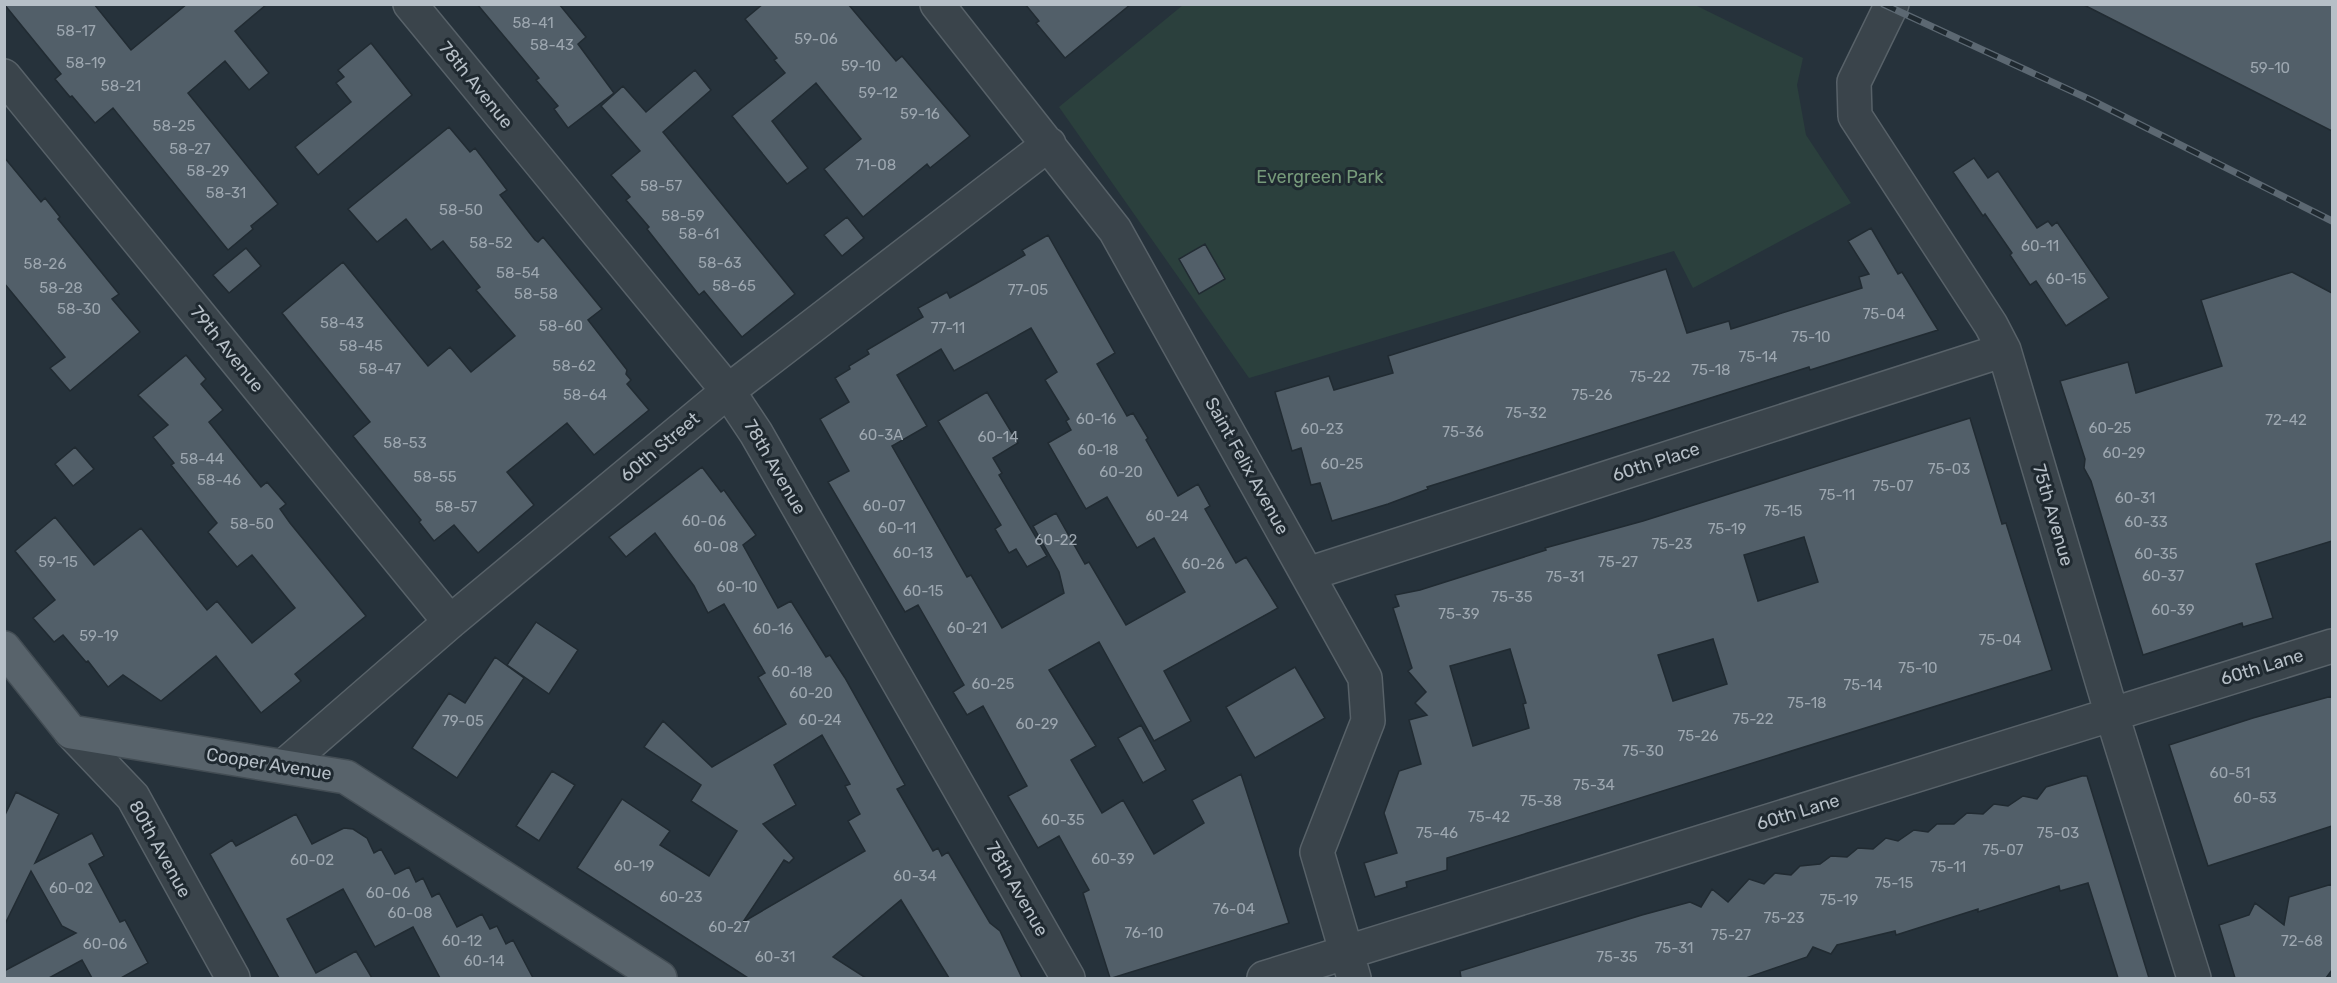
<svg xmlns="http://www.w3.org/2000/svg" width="2337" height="983" viewBox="0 0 2337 983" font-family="Rubik,sans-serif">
<rect width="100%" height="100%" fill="#26323b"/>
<!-- green -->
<path fill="#2b403d" d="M1183 5H1695L1803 58 1797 85 1806 135 1851 203 1693 288 1674 251 1249 378 1059 107Z"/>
<!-- building -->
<path fill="#525f69" stroke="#212b32" stroke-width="1.5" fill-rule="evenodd" d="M4 4H94L131 50 187 4H267L235 31 269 73 249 90 225 61 188 93 278 204 251 226 253 229 228 250 113 108 95 123 72 96 70 97 55 79 61 74Z
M477 4H559L586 37 578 44 614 93 568 128 554 109 558 106 536 80 539 78Z
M763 4H848L896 61 902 56 970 136 930 168 927 164 863 217 824 169 861 139 816 83 772 121 808 168 787 184 732 116 785 73 774 60 777 58 745 19Z
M1025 4H1131L1065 58 1036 23 1039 21Z
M2082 4H2332V131Z
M371 43 412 95 318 175 295 147 351 102 336 83 344 77 338 70Z
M695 70 711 90 663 132 795 294 742 337 704 291 699 295 647 229 649 227 626 200 630 197 611 175 640 151 601 106 623 86 646 112Z
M449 127 470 152 475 148 507 190 500 195 535 240 538 242 543 237 602 309 588 320 627 370 626 374 631 380 627 384 649 410 594 455 567 423 507 472 534 505 478 553 454 525 434 541 419 522 421 520 353 436 370 422 282 313 343 262 428 366 450 347 471 372 515 336 476 290 480 287 443 241 431 250 406 219 377 242 348 209Z
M4 157 41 202 45 198 60 217 58 219 119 294 112 299 140 332 70 391 50 368 65 357 4 283Z
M1974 158 1988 178 1998 171 2037 228 2048 221 2052 226 2057 222 2109 298 2066 326 2036 281 2030 285 2010 255 2012 253 1985 214 1983 216 1953 172Z
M847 217 864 238 842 256 824 235Z
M1871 228 1898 274 1902 272 1938 330 1810 370 1809 367 1427 487 1428 489 1388 504 1332 521 1320 483 1311 485 1301 448 1292 451 1275 392 1329 376 1334 390 1393 373 1388 356 1666 269 1687 333 1729 321 1731 329 1862 288 1859 277 1869 274 1848 241Z
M1048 235 1115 353 1097 364 1127 416 1133 413 1148 438 1146 440 1178 496 1198 484 1210 506 1205 509 1236 563 1246 557 1278 608 1164 671 1191 721 1154 741 1099 642 1049 670 1096 746 1071 760 1102 813 1123 800 1154 854 1204 823 1192 800 1241 774 1289 923 1112 978H1110L1083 893 1089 890 1059 836 1038 848 1008 796 1027 786 983 706 967 715 953 692 964 685 918 605 905 612 828 482 849 471 820 419 849 402 835 378 850 369 849 366 869 354 867 350 923 317 918 308 947 292 950 298 975 284 1025 255 1022 250ZM1031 328 1057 372 1045 380 1069 419 1066 421 1071 430 1048 443 1086 509 1107 497 1137 548 1154 538 1185 592 1126 625 1089 562 1085 564 1056 513 1033 526 1059 572 1064 593 1002 628 971 575 967 577 892 446 927 426 897 375 941 349 954 371Z
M1205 244 1225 279 1199 294 1179 259Z
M246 248 261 266 229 293 213 275Z
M2292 272 2332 293V541L2256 564 2273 618 2243 627 2242 623 2143 655 2091 481 2084 468 2085 459 2060 381 2128 362 2136 393 2222 366 2201 300Z
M186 355 206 379 201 384 223 410 209 422 261 487 267 482 286 504 280 509 290 523 366 616 295 674 301 681 261 713 216 656 161 701 123 675 108 687 88 661 86 662 63 635 54 642 33 618 55 600 15 551 55 517 94 565 141 528 207 610 217 601 252 643 295 608 252 555 237 567 208 532 217 523 171 465 174 463 153 437 168 425 138 395Z
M987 392 1018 443 993 458 1002 473 999 475 1047 556 1027 567 1016 549 1009 553 995 529 1001 525 938 421Z
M1970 418 2002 524 2006 523 2052 670 1447 858V870L1406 882 1407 887 1375 897 1364 863 1397 853 1384 813 1399 771 1421 764 1409 720 1427 715 1415 703 1426 692 1408 671 1412 668 1393 608 1399 606 1395 595 1420 590 1546 550 1545 548 1643 521ZM1804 537 1818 582 1758 601 1744 555ZM1713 639 1727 684 1673 701 1658 655ZM1510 649 1526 703 1523 704 1529 728 1473 746 1450 666Z
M75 447 94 469 73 486 55 464Z
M702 467 721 492 724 490 756 535 743 545 778 608 791 601 826 657 830 655 845 678 905 785 897 789 933 851 938 848 942 856 948 852 990 923 1000 931 1022 978H949L901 900 833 957 866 978H748L577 868 622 799 670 831 660 845 709 876 737 831 691 801 701 785 644 747 663 721 712 767 786 724 758 677 765 673 724 604 708 613 694 586 655 533 626 557 609 537ZM822 735 850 784 845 786 860 814 848 821 865 851 743 922 784 860 789 863 794 858 763 824 796 805 774 765Z
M536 622 578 650 549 694 507 665Z
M495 657 524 678 457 778 412 748 449 693 465 703Z
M1295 667 1325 718 1255 758 1226 707Z
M2332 696V826L2208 866 2169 745 2253 718Z
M1141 725 1166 770 1143 783 1118 738Z
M552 771 575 785 539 841 516 826Z
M2082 776H2087L2149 978H2118L2088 883 2060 891 2059 886 1978 912V909L1896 935 1895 931 1837 945 1831 954 1813 947 1807 957 1746 978H1461L1460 971 1642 915 1690 902 1701 907 1712 889 1728 902 1749 879 1764 884 1775 873 1791 875 1800 866 1820 864 1831 856 1847 857 1858 848 1873 849 1886 838 1898 841 1914 830 1928 832 1937 824H1954L1967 813 1983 814 1994 804 2008 806 2023 796 2037 799 2046 787Z
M16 792 59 814 35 863 92 833 104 856 89 864 120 922 125 920 148 963 121 978H92L82 960 49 978H4V971L76 933 62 926 31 871 4 926V817Z
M296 814 312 844 344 828 353 829 367 838 374 853 381 849 395 874 409 867 416 882 423 878 432 897 439 893 457 927 482 914 490 929 497 926 506 944 513 940 533 978H440L413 927 375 947 343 889 287 919 316 973 356 951 372 978H279L210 854 232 840 236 846Z
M2332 884V970L2326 978H2235L2219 925 2249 915 2255 903 2284 925 2289 897Z"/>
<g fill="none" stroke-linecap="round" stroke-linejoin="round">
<defs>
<path id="minor" d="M410 4 728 391 756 433 1068 978
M937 4 1115 230 1365 678 1368 721 1317 852 1354 978
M1892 4 1854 82 1855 116 1991 325 2004 350 2112 715 2194 978
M4 76 450 622
M1308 574 2004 350
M71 732 133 797 233 978
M284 766 450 622 728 391 1049 144
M1264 978 2332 646"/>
<path id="major" d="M4 648 71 732 346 777 660 978"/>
</defs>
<!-- minor casing -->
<use href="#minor" stroke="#586269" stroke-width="36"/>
<!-- major casing -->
<use href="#major" stroke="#434d54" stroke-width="36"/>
<!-- minor -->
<use href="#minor" stroke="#3a444b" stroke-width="33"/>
<!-- major -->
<use href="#major" stroke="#58636b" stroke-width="33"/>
<defs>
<path id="rail" d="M1883 4 2091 100 2332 221"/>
</defs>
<!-- rail casing -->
<use href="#rail" stroke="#5c6872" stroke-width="7"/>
<!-- rail -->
<use href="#rail" stroke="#1f2930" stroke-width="4.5" stroke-dasharray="14" stroke-linecap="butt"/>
</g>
<g text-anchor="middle" stroke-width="6" stroke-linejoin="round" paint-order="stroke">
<!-- number labels -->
<g font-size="15" fill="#9da7b0">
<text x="533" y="28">58-41</text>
<text x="76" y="36">58-17</text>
<text x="816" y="44">59-06</text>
<text x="552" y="50">58-43</text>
<text x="86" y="68">58-19</text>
<text x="861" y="71">59-10</text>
<text x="2270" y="73">59-10</text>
<text x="121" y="91">58-21</text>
<text x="878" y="98">59-12</text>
<text x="920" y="119">59-16</text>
<text x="174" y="131">58-25</text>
<text x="190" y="154">58-27</text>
<text x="876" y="170">71-08</text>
<text x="208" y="176">58-29</text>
<text x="661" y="191">58-57</text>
<text x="226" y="198">58-31</text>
<text x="461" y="215">58-50</text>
<text x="683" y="221">58-59</text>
<text x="699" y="239">58-61</text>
<text x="491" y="248">58-52</text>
<text x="2040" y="251">60-11</text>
<text x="720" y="268">58-63</text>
<text x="45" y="269">58-26</text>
<text x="518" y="278">58-54</text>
<text x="2066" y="284">60-15</text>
<text x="734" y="291">58-65</text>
<text x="61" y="293">58-28</text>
<text x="1028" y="295">77-05</text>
<text x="536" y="299">58-58</text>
<text x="79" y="314">58-30</text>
<text x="1884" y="319">75-04</text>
<text x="342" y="328">58-43</text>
<text x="561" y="331">58-60</text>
<text x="948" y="333">77-11</text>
<text x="1811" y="342">75-10</text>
<text x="361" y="351">58-45</text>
<text x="1758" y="362">75-14</text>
<text x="574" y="371">58-62</text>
<text x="380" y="374">58-47</text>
<text x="1711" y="375">75-18</text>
<text x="1650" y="382">75-22</text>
<text x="585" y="400">58-64</text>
<text x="1592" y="400">75-26</text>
<text x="1526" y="418">75-32</text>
<text x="1096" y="424">60-16</text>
<text x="2286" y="425">72-42</text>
<text x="2110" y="433">60-25</text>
<text x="1322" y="434">60-23</text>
<text x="1463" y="437">75-36</text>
<text x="881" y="440">60-3A</text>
<text x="998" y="442">60-14</text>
<text x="405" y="448">58-53</text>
<text x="1098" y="455">60-18</text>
<text x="2124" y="458">60-29</text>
<text x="202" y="464">58-44</text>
<text x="1342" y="469">60-25</text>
<text x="1949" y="474">75-03</text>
<text x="1121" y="477">60-20</text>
<text x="435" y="482">58-55</text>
<text x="219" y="485">58-46</text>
<text x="1893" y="491">75-07</text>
<text x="1837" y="500">75-11</text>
<text x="2135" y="503">60-31</text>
<text x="884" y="511">60-07</text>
<text x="456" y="512">58-57</text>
<text x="1783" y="516">75-15</text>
<text x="1167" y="521">60-24</text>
<text x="704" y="526">60-06</text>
<text x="2146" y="527">60-33</text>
<text x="252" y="529">58-50</text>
<text x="897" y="533">60-11</text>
<text x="1727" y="534">75-19</text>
<text x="1056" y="545">60-22</text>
<text x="1672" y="549">75-23</text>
<text x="716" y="552">60-08</text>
<text x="913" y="558">60-13</text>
<text x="2156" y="559">60-35</text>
<text x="58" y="567">59-15</text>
<text x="1618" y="567">75-27</text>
<text x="1203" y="569">60-26</text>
<text x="2163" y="581">60-37</text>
<text x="1565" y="582">75-31</text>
<text x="737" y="592">60-10</text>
<text x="923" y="596">60-15</text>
<text x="1512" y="602">75-35</text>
<text x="2173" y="615">60-39</text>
<text x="1459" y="619">75-39</text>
<text x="967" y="633">60-21</text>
<text x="773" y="634">60-16</text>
<text x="99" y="641">59-19</text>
<text x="2000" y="645">75-04</text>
<text x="1918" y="673">75-10</text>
<text x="792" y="677">60-18</text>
<text x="993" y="689">60-25</text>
<text x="1863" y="690">75-14</text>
<text x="811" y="698">60-20</text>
<text x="1807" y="708">75-18</text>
<text x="1753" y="724">75-22</text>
<text x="820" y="725">60-24</text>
<text x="463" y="726">79-05</text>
<text x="1037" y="729">60-29</text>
<text x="1698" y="741">75-26</text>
<text x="1643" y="756">75-30</text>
<text x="2230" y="778">60-51</text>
<text x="1594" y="790">75-34</text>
<text x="2255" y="803">60-53</text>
<text x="1541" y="806">75-38</text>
<text x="1489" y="822">75-42</text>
<text x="1063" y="825">60-35</text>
<text x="1437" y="838">75-46</text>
<text x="2058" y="838">75-03</text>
<text x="2003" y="855">75-07</text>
<text x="1113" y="864">60-39</text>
<text x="312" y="865">60-02</text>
<text x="634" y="871">60-19</text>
<text x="1948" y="872">75-11</text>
<text x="915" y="881">60-34</text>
<text x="1894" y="888">75-15</text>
<text x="71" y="893">60-02</text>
<text x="388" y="898">60-06</text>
<text x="681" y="902">60-23</text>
<text x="1839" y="905">75-19</text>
<text x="1234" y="914">76-04</text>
<text x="410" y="918">60-08</text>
<text x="1784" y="923">75-23</text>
<text x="729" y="932">60-27</text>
<text x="1144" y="938">76-10</text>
<text x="1731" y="940">75-27</text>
<text x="462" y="946">60-12</text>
<text x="2302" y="946">72-68</text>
<text x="105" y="949">60-06</text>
<text x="1674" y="953">75-31</text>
<text x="775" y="962">60-31</text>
<text x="1617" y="962">75-35</text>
<text x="484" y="966">60-14</text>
</g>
<!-- street labels -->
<g font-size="18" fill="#b6bfc7" stroke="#1f2930">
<text transform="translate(476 85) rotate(51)" y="6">78th Avenue</text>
<text transform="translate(227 349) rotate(51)" y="6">79th Avenue</text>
<text transform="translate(660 447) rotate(-40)" y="6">60th Street</text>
<text transform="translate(1656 462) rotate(-18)" y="6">60th Place</text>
<text transform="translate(1247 466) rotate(61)" y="6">Saint Felix Avenue</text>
<text transform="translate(775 467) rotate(60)" y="6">78th Avenue</text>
<text transform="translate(2053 515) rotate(74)" y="6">75th Avenue</text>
<text transform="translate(2262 667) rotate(-17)" y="6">60th Lane</text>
<text transform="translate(269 764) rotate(9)" y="6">Cooper Avenue</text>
<text transform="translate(1798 812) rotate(-17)" y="6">60th Lane</text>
<text transform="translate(160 849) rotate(61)" y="6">80th Avenue</text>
<text transform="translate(1017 889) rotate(60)" y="6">78th Avenue</text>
</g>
<!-- park labels -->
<g font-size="18" fill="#769a7a" stroke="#1f2930">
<text x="1320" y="183">Evergreen Park</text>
</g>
</g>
<!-- border -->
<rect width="2337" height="983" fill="none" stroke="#b6bfc7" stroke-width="12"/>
</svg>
